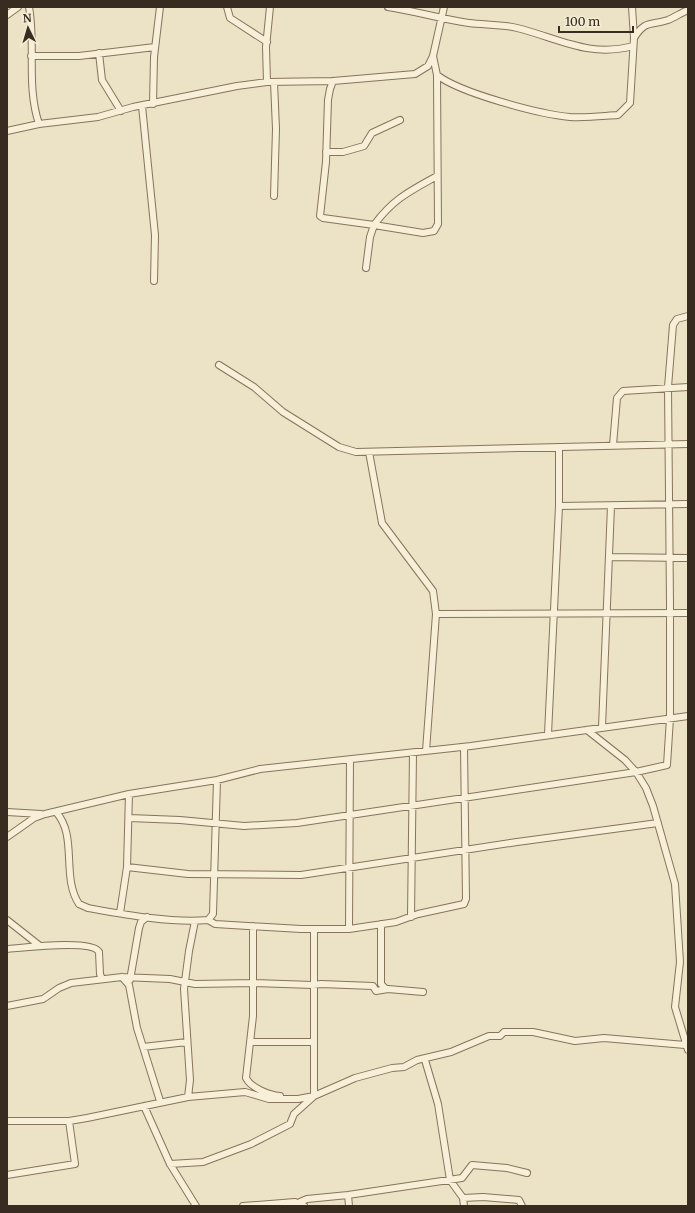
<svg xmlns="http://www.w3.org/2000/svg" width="695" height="1213" viewBox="0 0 695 1213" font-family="Merriweather,serif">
<rect width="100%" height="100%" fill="#ece2c6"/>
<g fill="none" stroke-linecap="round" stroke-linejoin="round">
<defs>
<path id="minor" d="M29 7C36 46 26 85 39 124
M227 7 230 18 267 42
M388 7C415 11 441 19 469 23 484 25 502 24 517 28 558 38 589 58 633 46
M7 15 18 7
M634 38C646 19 651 26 668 20 675 17 681 13 688 10
M99 53 102 80 121 111
M31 56H79L155 47
M433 56 437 75C460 93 539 114 570 117 586 118 602 116 618 115L630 103 634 38 632 7
M333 81 330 89 328 100 326 162 320 216 323 218 374 225C393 199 410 191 437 176
M267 82 266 47 270 7
M153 104 154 57 160 7
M142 106 155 235 154 281
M7 131 39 124 98 117 133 107 237 86 267 82 333 81 415 74 428 66 433 56 444 7
M326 152H343L364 146 372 133 400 120
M274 196 276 129 274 82
M366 268 370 237 374 225 423 233 434 231 438 224 437 75
M219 365 254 387 283 412 339 447 356 452 688 444
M613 445 617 398 623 391 688 387
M369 452 382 523 433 591 436 614 426 751
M559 506 688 504
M609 557 688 558
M436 614 688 613
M602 727 611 506
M587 730 625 760 636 772 646 788 653 806 675 884 680 962 675 1007 688 1050
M548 734 559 506V447
M7 812 41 814
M56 812C78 836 61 877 79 904L88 908C127 915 169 923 208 920L213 914 217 780
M129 818 180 820 244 826 297 823 636 772 667 765 670 718V605L668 387 673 325 677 319 688 316
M7 837 34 818 45 814 129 794 217 780 260 769 471 746 688 716
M127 867 188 874 301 875 517 842 658 823
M120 913 127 867 129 794
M411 917 413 753
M7 920 40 946
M208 920 215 924 301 929H349L396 922 418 914 464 904 466 899 464 747
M381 924V984L386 989
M253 926V1016L246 1078C251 1088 269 1095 280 1096
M349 929 350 760
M7 949C22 948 92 939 99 952L100 974 102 979
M122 977 129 985 137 1028 160 1101
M130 980 139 928 141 922 147 917
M7 1006 43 999 59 988 71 983 122 977 170 979 195 984 254 983 313 985 321 984 373 986 376 991 388 989 423 992
M250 1042H313
M143 1047 187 1042
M425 1060 438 1104 450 1180 463 1198 464 1206
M314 1096V929
M188 1097 190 1080 184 989 189 951 195 921
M144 1106 170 1164 196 1206
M7 1121H69L87 1118 188 1097 245 1092 269 1099H298L314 1096 355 1078 392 1068 404 1067 417 1060 451 1052 489 1036H500L504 1032H533L575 1041 604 1038 685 1045
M170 1164 203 1162 251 1144 290 1124 294 1114 313 1097
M7 1175 75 1164 69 1121
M348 1195 349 1206
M463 1198 483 1197 519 1200 522 1206
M300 1202 307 1199 348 1195 462 1178 472 1165 507 1168 527 1173
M243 1206 295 1202 304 1206"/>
</defs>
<!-- minor casing -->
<use href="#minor" stroke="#86745c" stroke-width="8"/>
<!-- minor -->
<use href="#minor" stroke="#f7efd8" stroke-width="6"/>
</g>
<!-- border -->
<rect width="695" height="1213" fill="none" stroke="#372c1f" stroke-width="16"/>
<!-- north arrow -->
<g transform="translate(28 28) rotate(355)" stroke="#f4ecd5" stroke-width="3" paint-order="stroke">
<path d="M0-3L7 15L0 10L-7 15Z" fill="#372c1f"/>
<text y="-6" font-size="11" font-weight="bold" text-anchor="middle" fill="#372c1f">N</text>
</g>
<!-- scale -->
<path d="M559 26v6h74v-6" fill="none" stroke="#372c1f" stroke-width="2"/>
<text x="565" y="26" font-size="12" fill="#372c1f" stroke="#f4ecd5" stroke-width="3" paint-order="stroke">100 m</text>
</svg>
